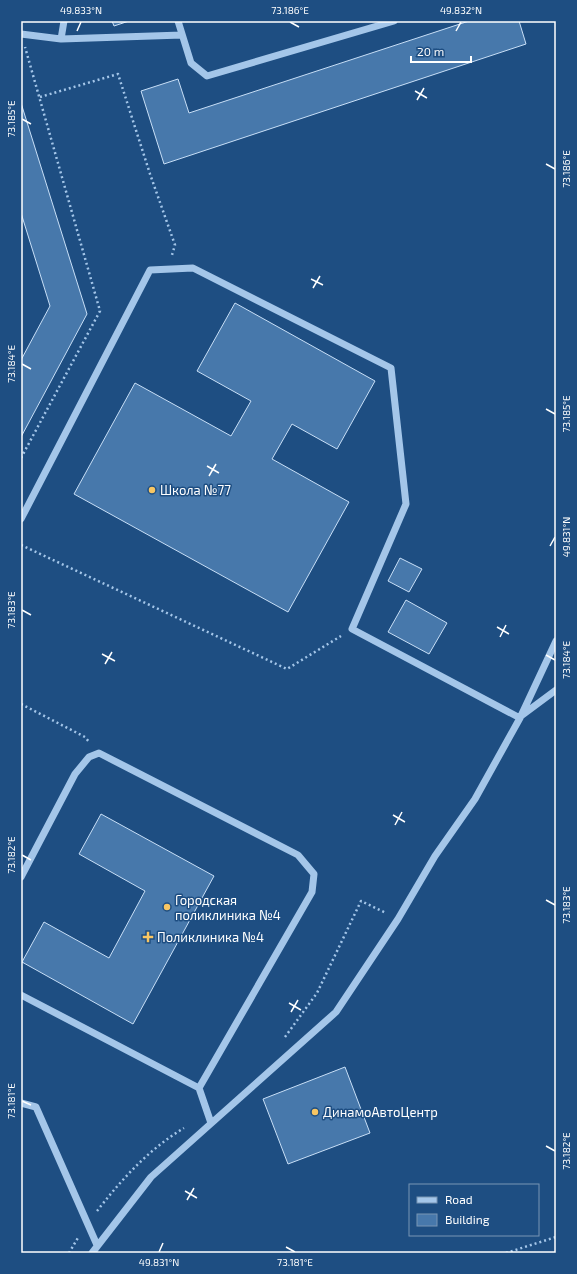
<svg xmlns="http://www.w3.org/2000/svg" width="577" height="1274" viewBox="0 0 577 1274" font-family="'Exo 2',sans-serif">
<rect width="100%" height="100%" fill="#1e4e82"/>
<!-- building -->
<path fill="#4778ab" stroke="#c8dff7" d="M112 21H129L114 26Z
M469 21H519L526 44 164 164 141 91 178 79 189 113Z
M21 103 87 314 21 437V360L50 306 21 213Z
M235 303 375 381 337 449 292 424 272 459 349 502 288 612 74 494 135 383 231 436 251 401 197 371Z
M400 558 422 569 409 592 388 581Z
M406 600 447 623 429 654 388 632Z
M101 814 214 876 133 1024 22 962 44 922 109 958 145 891 79 854Z
M345 1067 370 1133 288 1164 263 1099Z"/>
<g fill="none" stroke-linecap="round" stroke-linejoin="round">
<!-- path -->
<path stroke="#a4c6e9" stroke-width="2.5" stroke-dasharray="2 3" stroke-linecap="butt" d="M40 97 118 74 150 174 175 245 172 255
M21 458 100 311 25 47
M21 545 287 669 341 636
M21 704 85 737 89 742
M285 1037 317 993 361 901 386 913
M97 1211C122 1179 149 1149 184 1128
M69 1253 79 1236
M506 1253 556 1237"/>
<!-- minor -->
<path stroke="#a4c6e9" stroke-width="7" d="M178 21 191 63 207 76 394 21
M21 34 61 39 182 35
M61 39 64 21
M21 519 150 270 193 268 391 368 406 504 352 629 520 718
M521 716 556 690
M21 877 75 774 89 757 99 753 298 855 314 874 312 892 199 1088
M21 995 199 1088 211 1123
M21 1103 36 1107 97 1245
M92 1253 151 1177 336 1012 398 919 435 856 475 799 520 718 556 641"/>
</g>
<!-- ticks -->
<path fill="none" stroke="#fff" stroke-width="1.5" d="M290 22 299 27M77 31 81 22M456 31 461 22M415 91 427 98M417 100 424 88M22 119 31 124M546 164 555 169M311 279 323 285M313 288 320 276M22 364 31 369M546 409 555 414M207 466 219 473M209 476 216 464M550 546 555 537M22 610 31 615M497 627 509 634M500 637 506 625M102 654 115 661M546 655 555 660M105 664 112 652M393 815 405 822M395 825 402 812M22 855 31 860M546 900 555 905M289 1003 301 1010M291 1012 298 1000M22 1101 31 1105M546 1146 555 1151M185 1191 197 1198M187 1200 194 1188M286 1247 295 1252M159 1252 163 1243"/>
<!-- markers -->
<g fill="#f8c663" stroke="#1e4e82" stroke-width="1.5">
<circle cx="152" cy="490" r="4"/>
<circle cx="167" cy="907" r="4"/>
<path d="M146 931h4v4h4v4h-4v4h-4v-4h-4v-4h4z"/>
<circle cx="315" cy="1112" r="4"/>
</g>
<g text-anchor="middle" stroke-width="3" stroke-linejoin="round" paint-order="stroke">
<!-- poi labels -->
<g font-size="13" fill="#fff" stroke="#1e4e82" text-anchor="start">
<text x="160" y="495">Школа №77</text>
<text x="175" y="905">Городская<tspan x="175" dy="15">поликлиника №4</tspan></text>
<text x="157" y="942">Поликлиника №4</text>
<text x="323" y="1117">ДинамоАвтоЦентр</text>
</g>
</g>
<!-- border -->
<rect width="577" height="1274" fill="none" stroke="#1e4e82" stroke-width="44"/>
<!-- legend -->
<rect x="409" y="1184" width="130" height="52" fill="#1e4e82" stroke="#7895b4"/>
<rect x="417" y="1197" width="20" height="6" fill="#a4c6e9" stroke="#7895b4"/>
<text x="445" y="1204" font-size="12" fill="#ffffff">Road</text>
<rect x="417" y="1214" width="20" height="12" fill="#4778ab" stroke="#7895b4"/>
<text x="445" y="1224" font-size="12" fill="#ffffff">Building</text>
<!-- scale -->
<path d="M411 56v6h60v-6" fill="none" stroke="#ffffff" stroke-width="2"/>
<text x="417" y="56" font-size="12" fill="#ffffff" stroke="#1e4e82" stroke-width="3" paint-order="stroke">20 m</text>
<rect x="22" y="22" width="533" height="1230" fill="none" stroke="#fff" stroke-width="1.5"/>
<g font-size="10" text-anchor="middle" fill="#fff">
<text x="81" y="14">49.833°N</text>
<text x="290" y="14">73.186°E</text>
<text x="461" y="14">49.832°N</text>
<text transform="translate(11 119) rotate(-90)" y="4">73.185°E</text>
<text transform="translate(566 169) rotate(-90)" y="4">73.186°E</text>
<text transform="translate(11 364) rotate(-90)" y="4">73.184°E</text>
<text transform="translate(566 414) rotate(-90)" y="4">73.185°E</text>
<text transform="translate(566 537) rotate(-90)" y="4">49.831°N</text>
<text transform="translate(11 610) rotate(-90)" y="4">73.183°E</text>
<text transform="translate(566 660) rotate(-90)" y="4">73.184°E</text>
<text transform="translate(11 855) rotate(-90)" y="4">73.182°E</text>
<text transform="translate(566 905) rotate(-90)" y="4">73.183°E</text>
<text transform="translate(11 1101) rotate(-90)" y="4">73.181°E</text>
<text transform="translate(566 1151) rotate(-90)" y="4">73.182°E</text>
<text x="159" y="1266">49.831°N</text>
<text x="295" y="1266">73.181°E</text>
</g>
</svg>
